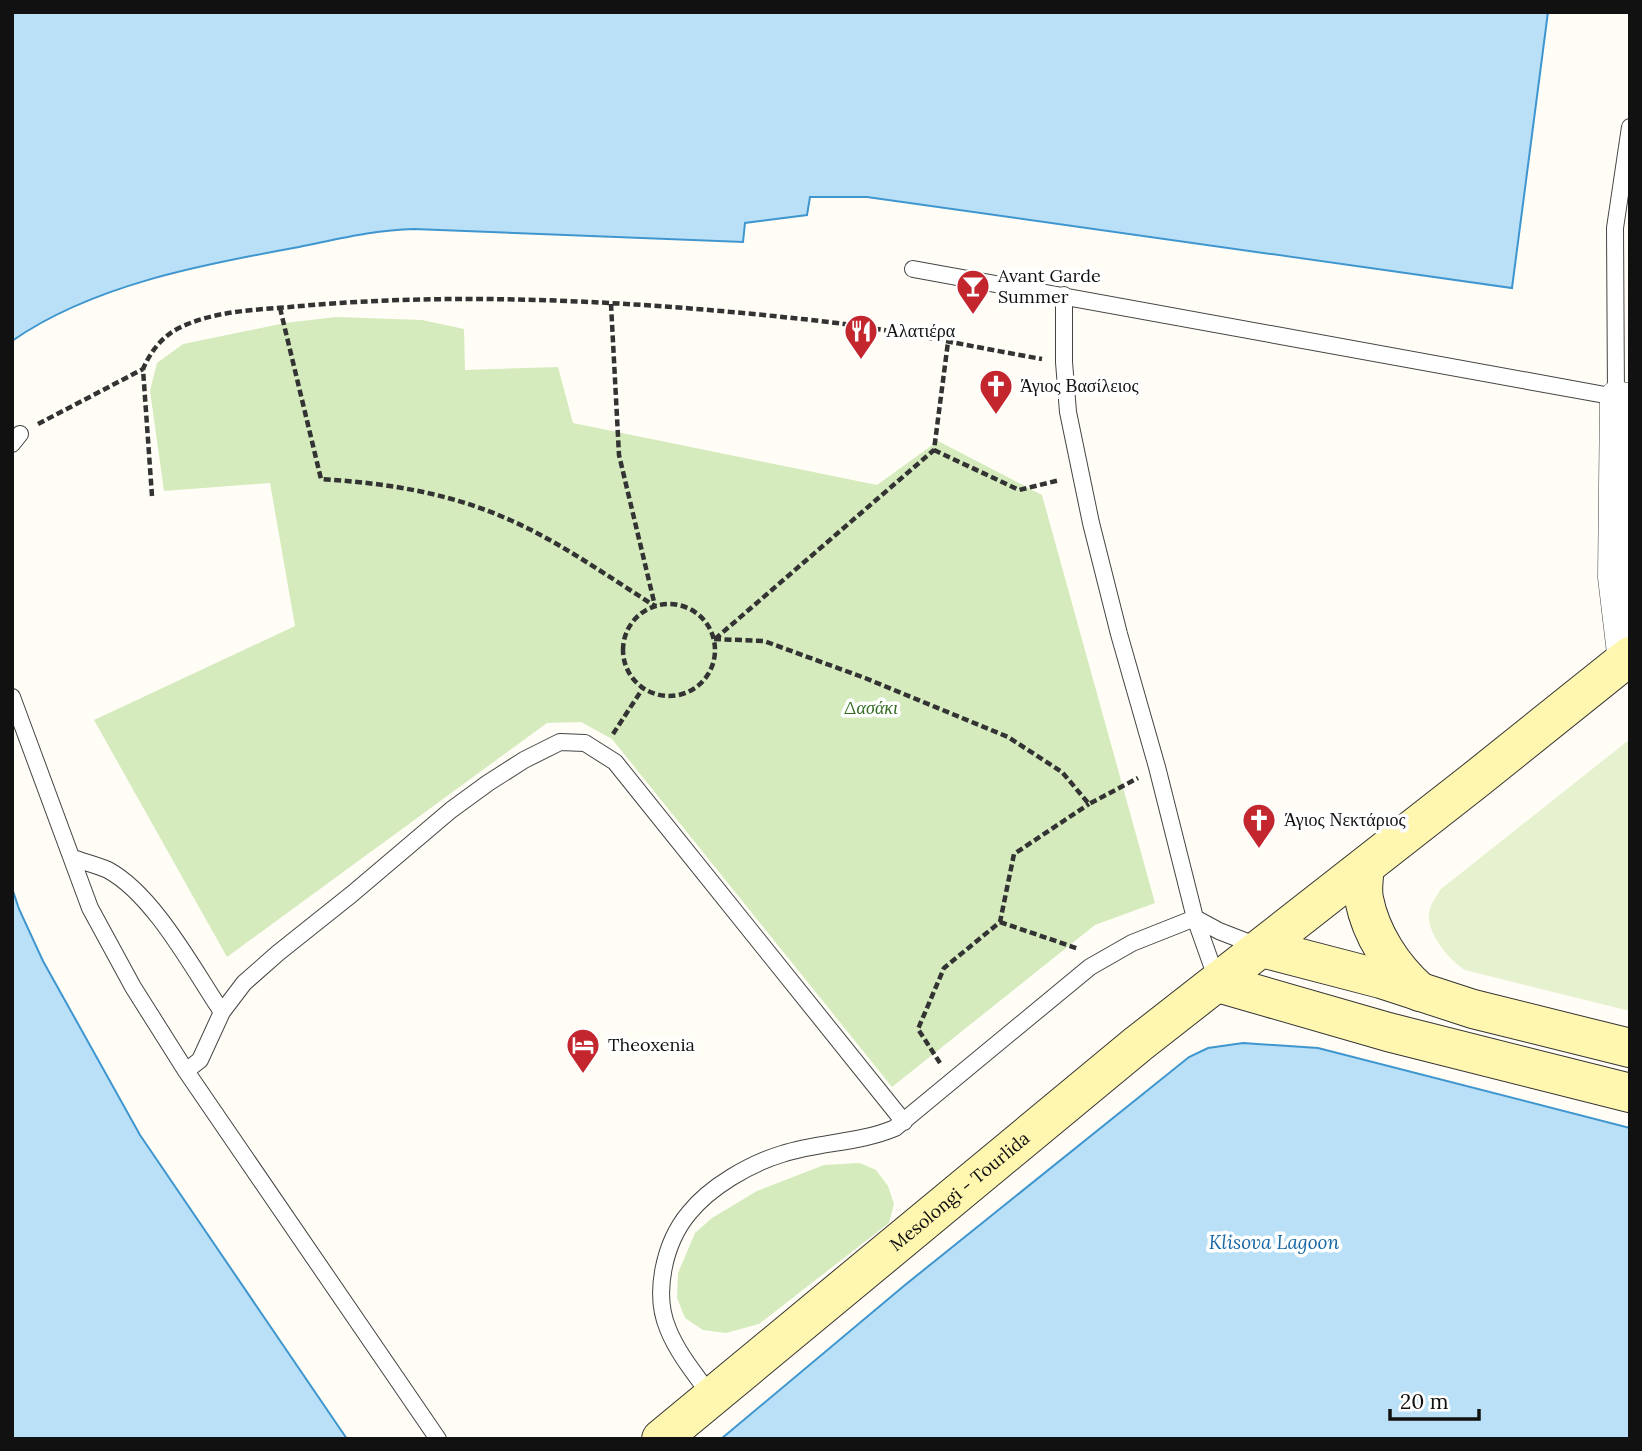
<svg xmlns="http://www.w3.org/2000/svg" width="1642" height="1451" viewBox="0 0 1642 1451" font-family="Lora,serif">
<rect width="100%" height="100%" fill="#fffdf5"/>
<!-- green -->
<path fill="#d5ebbd" d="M336 317 422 320 464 329 465 370 558 367 573 423 877 485 938 441 1042 495 1155 903 1095 925 892 1087 612 739 581 722 547 723 227 957 94 720 295 626 270 483 164 491 150 391 157 363 183 344 285 323Z
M860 1163 876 1170 888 1186 894 1204 889 1223 759 1324 726 1333 703 1330 685 1318 677 1298 678 1273 695 1233 712 1218 757 1191 824 1165Z"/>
<!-- pitch -->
<path fill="#e6f2cf" d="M1630 739V1011L1465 970C1450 961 1427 934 1429 914 1430 904 1436 897 1441 889Z"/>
<!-- water -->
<path fill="#b9e0f7" stroke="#3f96cf" stroke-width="2" d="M12 12H1548L1512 288 867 197H810L807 215 745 223 743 242 414 229C373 230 339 239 299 247 204 264 92 285 12 341Z
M12 888 19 909 43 961 140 1135 347 1439H12Z
M1243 1043 1318 1048 1630 1128V1439H721L905 1285 1189 1057 1208 1048Z"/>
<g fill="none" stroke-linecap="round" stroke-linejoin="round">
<defs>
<path id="lane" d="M913 269 1616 397 1615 228 1630 127
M1064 295V362L1068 412 1091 523 1119 634 1157 767 1195 918 1217 980
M12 444 20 434
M12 697 90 908 133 987 186 1071 438 1439
M73 858C84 862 97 865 108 870 154 895 193 969 222 1012
M1195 918 1219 931 1260 947
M186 1071 200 1060 222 1012 244 983 278 953 352 894 451 810 488 783 524 760 560 742 585 743 615 762 904 1122
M711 1396C696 1375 678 1354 668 1329 653 1294 664 1243 689 1213 710 1187 749 1164 782 1154 819 1142 860 1143 895 1128L1090 967 1132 943 1195 918"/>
<path id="street" d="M1624 661 1614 577 1616 397 1630 400"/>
<g id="secondary">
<path d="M1365 867C1364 877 1362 889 1364 899 1371 935 1393 968 1420 992"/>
<path d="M1262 948 1381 979 1473 1009 1630 1048"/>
<path d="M1218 983 1388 1032 1630 1093"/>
<path id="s1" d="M661 1439 1138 1044 1474 781 1630 656"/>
</g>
</defs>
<!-- lane casing -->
<use href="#lane" stroke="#444" stroke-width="18"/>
<!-- street casing -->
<use href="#street" stroke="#444" stroke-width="33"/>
<!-- secondary casing -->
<use href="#secondary" stroke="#333" stroke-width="40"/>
<!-- path -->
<path stroke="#333" stroke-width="4.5" stroke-dasharray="7 3.5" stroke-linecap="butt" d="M611 304 619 455 655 606
M280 308 321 479C384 483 445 492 503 517 556 539 607 576 655 606
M38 424 143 369
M934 450 1019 490 1060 480
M152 496 143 369C151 351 162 336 181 327 215 311 253 310 290 307 457 291 635 301 802 319 883 327 962 345 1042 359
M623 650a46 46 0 1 1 92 0a46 46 0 1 1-92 0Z
M714 639 764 641 865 678 1008 737 1062 772 1089 804 1138 778
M715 639 934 450 948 342
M613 734 643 688
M1000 922 1079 949
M940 1063 918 1029 944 968 1000 922 1014 854 1089 804"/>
<!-- lane -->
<use href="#lane" stroke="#fff" stroke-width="16"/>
<!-- street -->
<use href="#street" stroke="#fff" stroke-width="32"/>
<!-- secondary -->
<use href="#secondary" stroke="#fff6b0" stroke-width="38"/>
</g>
<!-- icons -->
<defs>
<symbol id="bar-pin" viewBox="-11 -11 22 30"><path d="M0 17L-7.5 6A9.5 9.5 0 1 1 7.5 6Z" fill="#c4262e" stroke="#fff"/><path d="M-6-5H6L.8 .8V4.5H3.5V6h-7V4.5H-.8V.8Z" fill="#fff"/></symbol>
<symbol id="restaurant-pin" viewBox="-11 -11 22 30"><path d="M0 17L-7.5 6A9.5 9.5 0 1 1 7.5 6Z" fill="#c4262e" stroke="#fff"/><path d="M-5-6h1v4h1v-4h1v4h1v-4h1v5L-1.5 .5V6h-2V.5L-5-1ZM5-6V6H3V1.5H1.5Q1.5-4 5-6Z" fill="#fff"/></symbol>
<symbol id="church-pin" viewBox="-11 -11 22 30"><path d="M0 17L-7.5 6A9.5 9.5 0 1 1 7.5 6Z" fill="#c4262e" stroke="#fff"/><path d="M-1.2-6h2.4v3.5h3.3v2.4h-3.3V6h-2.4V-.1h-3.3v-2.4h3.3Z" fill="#fff"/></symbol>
<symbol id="hotel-pin" viewBox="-11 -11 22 30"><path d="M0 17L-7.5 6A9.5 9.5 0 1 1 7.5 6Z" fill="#c4262e" stroke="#fff"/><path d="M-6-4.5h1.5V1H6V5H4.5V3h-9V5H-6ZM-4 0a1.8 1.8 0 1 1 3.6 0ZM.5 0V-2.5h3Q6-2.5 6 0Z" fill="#fff"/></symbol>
</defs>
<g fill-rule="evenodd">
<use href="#bar-pin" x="954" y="267" width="38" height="52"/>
<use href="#restaurant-pin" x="842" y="312" width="38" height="52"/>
<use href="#church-pin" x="977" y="367" width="38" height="52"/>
<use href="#church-pin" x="1240" y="801" width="38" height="52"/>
<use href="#hotel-pin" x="564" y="1026" width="38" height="52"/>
</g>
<g text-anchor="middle" stroke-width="7" stroke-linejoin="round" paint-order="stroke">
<!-- poi labels -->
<g font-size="18" fill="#111" stroke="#fff" text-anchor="start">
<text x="998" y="282">Avant Garde<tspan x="998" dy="21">Summer</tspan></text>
<text x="886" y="337">Αλατιέρα</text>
<text x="1020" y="392">Άγιος Βασίλειος</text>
<text x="1284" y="826">Άγιος Νεκτάριος</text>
<text x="608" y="1051">Theoxenia</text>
</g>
<!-- park labels -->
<g font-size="18" font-style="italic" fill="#2f6b1f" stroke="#fff">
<text x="871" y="714">Δασάκι</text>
</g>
<!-- street labels -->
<g font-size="18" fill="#111" stroke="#fff">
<text dy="6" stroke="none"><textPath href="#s1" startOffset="388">Mesolongi - Tourlida</textPath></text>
</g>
<!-- water labels -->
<g font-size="19" font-style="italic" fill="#1768a6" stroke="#fff">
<text x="1274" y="1249">Klisova Lagoon</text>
</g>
</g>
<!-- border -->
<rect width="1642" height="1451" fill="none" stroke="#111111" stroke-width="28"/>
<!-- scale -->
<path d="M1390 1409v10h89v-10" fill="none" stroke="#111111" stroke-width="3.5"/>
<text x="1400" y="1409" font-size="21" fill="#111111" stroke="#ffffff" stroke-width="5" paint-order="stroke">20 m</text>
</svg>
